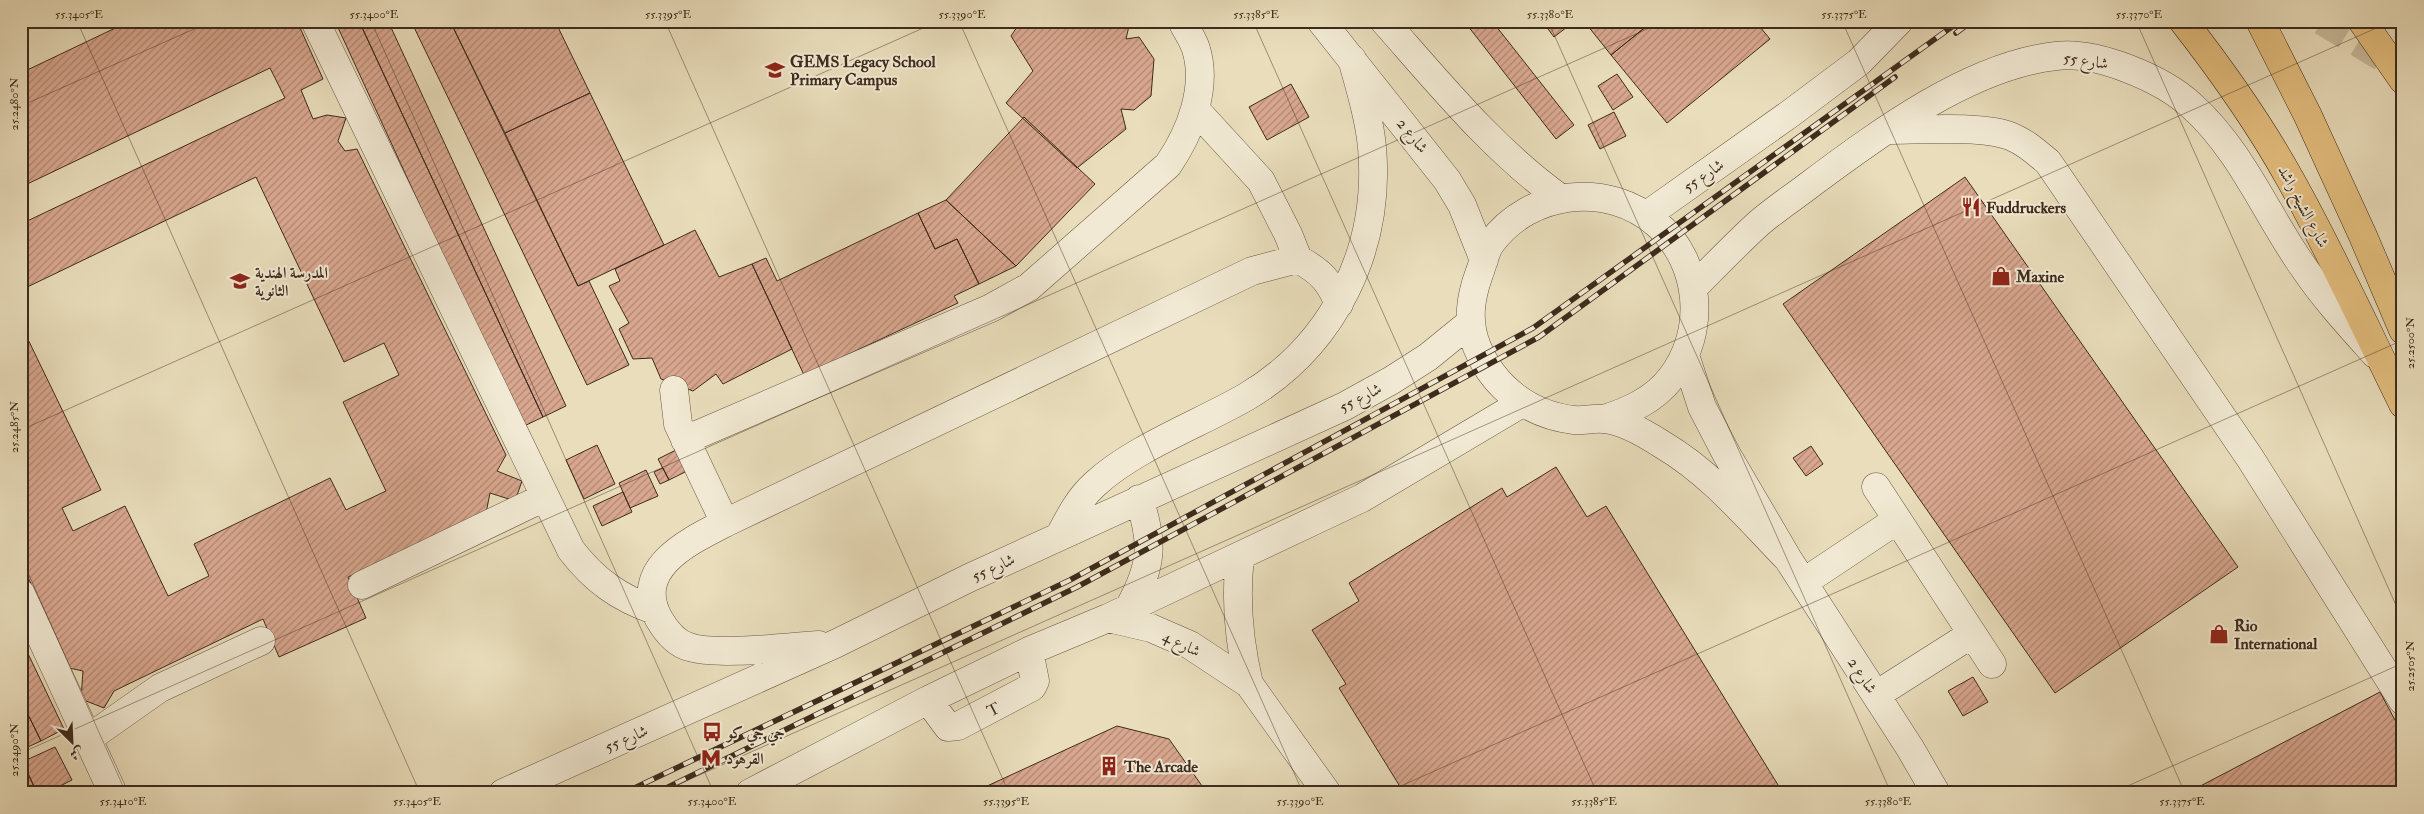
<svg xmlns="http://www.w3.org/2000/svg" width="2424" height="814" viewBox="0 0 2424 814" font-family="'IM FELL Double Pica',Amiri,serif">
<defs>
<pattern id="building-hatch" width="6" height="6" patternUnits="userSpaceOnUse" patternTransform="scale(1.25)"><rect width="6" height="6" fill="#d9a78f"/><path d="M-1 1l2-2M0 6l6-6M5 7l2-2" fill="none" stroke="#b18874"/></pattern>
</defs>
<rect width="100%" height="100%" fill="#e9ddbb"/>
<filter id="stains"><feTurbulence type="fractalNoise" baseFrequency=".004" numOctaves="4"/><feColorMatrix values="0 0 0 0 .2 0 0 0 0 .09 0 0 0 0 .02 0 0 0 .5 -.17"/></filter>
<radialGradient id="worn" r=".72"><stop offset=".6" stop-color="#630" stop-opacity="0"/><stop offset="1" stop-color="#630" stop-opacity=".3"/></radialGradient>
<!-- building -->
<path fill="url(#building-hatch)" stroke="#3e2b1d" d="M130 21H297L323 79 301 90 313 119 327 115 346 118 338 141 345 151 357 149 506 455 497 471 522 481 515 501 490 493 486 513 348 577 366 618 279 657 263 619 114 691 104 708 81 699 83 671 69 668 21 562V325L101 490 62 508 73 531 125 506 168 596 209 576 194 544 330 478 346 510 386 491 343 402 399 375 384 343 344 362 256 177 21 290V224L285 98 270 68 21 187V73Z
M335 21H359L543 417 522 427Z
M359 21H388L566 406 543 417Z
M411 21H450L578 286 589 281 629 365 587 385Z
M450 21H555L590 93 505 133Z
M1021 21H1125L1129 26 1126 39 1139 37 1154 59 1151 96 1134 110 1121 109 1126 129 1077 168 1006 103 1033 71 1011 36Z
M1464 21H1492L1574 125 1556 139Z
M1542 21H1569L1571 24 1554 37Z
M1584 21H1653L1611 55Z
M1653 21H1755L1770 39 1667 123 1611 55Z
M1617 74 1633 97 1613 110 1598 86Z
M1291 84 1309 117 1267 140 1249 107Z
M590 93 664 245 578 286 505 133Z
M1614 112 1626 136 1600 149 1588 125Z
M1024 117 1095 184 1016 266 946 200Z
M1965 177 2238 567 2055 693 1783 304Z
M946 200 1016 266 979 284 957 239 935 249 918 213Z
M918 213 935 249 957 239 979 284 954 296 958 303 804 375 752 264 766 258 777 281Z
M695 230 719 277 752 264 792 349 723 384 716 374 693 391 661 379 652 358 633 359 619 329 629 323 609 286 620 281 615 269Z
M597 445 615 484 584 499 566 460Z
M1811 446 1823 464 1806 476 1793 458Z
M680 448 691 469 669 480 658 459Z
M1556 467 1587 517 1606 506 1783 793H1404L1339 688 1346 684 1312 630 1359 601 1349 583 1502 488 1507 497Z
M663 468 669 480 660 484 654 472Z
M646 470 658 496 630 508 619 483Z
M623 492 632 512 602 526 593 506Z
M21 639 64 729 41 741 21 700Z
M1973 677 1988 702 1963 716 1948 691Z
M2380 692 2403 735V793H2187Z
M21 700 41 741 21 750Z
M1117 726 1169 739 1207 793H972Z
M55 747 72 780 46 793H37L22 762Z
M29 775 37 793H21V778Z"/>
<g fill="none" stroke-linecap="round" stroke-linejoin="round">
<!-- major-tunnel -->
<path stroke="#c7b99b" stroke-width="28" stroke-dasharray="28 14" stroke-linecap="butt" d="M2322 21 2393 64"/>
<defs>
<path id="minor" d="M315 21 571 550C594 580 619 598 654 610
M1321 21 1447 180 1462 205 1484 260
M1384 21C1439 83 1492 149 1560 198
M1195 109 1261 181 1288 234 1298 259
M1887 130C1919 130 1981 125 2010 136 2025 142 2036 152 2048 162L2250 458 2403 701
M1647 215 1791 113 1859 62 1899 21
M1694 287C1715 266 1736 244 1758 224 1775 209 1794 197 1812 183 1879 133 1971 65 2056 56 2096 51 2162 78 2192 106 2241 150 2266 214 2304 268 2325 299 2350 326 2375 354
M1685 355 1702 407 1727 455 1788 559 1910 748 1936 793
M674 390 678 424 725 523
M1604 419C1629 411 1654 400 1671 378 1707 332 1701 262 1657 224 1608 181 1530 190 1491 243 1485 251 1483 264 1479 274 1470 299 1467 322 1477 347 1494 388 1530 415 1574 420 1584 421 1593 418 1603 419 1622 420 1646 434 1663 445 1712 474 1749 519 1788 559
M685 440 991 308 1029 287 1168 165C1190 133 1208 88 1196 49 1193 39 1186 30 1182 21
M1876 487 1992 664
M1059 537C1069 518 1079 498 1095 484 1134 448 1199 424 1246 397 1334 345 1381 249 1372 147 1369 117 1360 88 1352 59
M1240 557C1235 600 1239 642 1249 684
M1804 582 1897 520
M362 585 545 497
M21 594 113 793
M1130 606C1152 566 1154 543 1139 499
M1108 618 1151 628 1190 645 1249 684 1327 793
M819 645C786 647 718 656 689 647 675 643 666 631 659 619 631 568 690 541 725 523L1252 271 1298 259C1321 272 1329 280 1339 304
M1876 695 1972 634
M928 700 948 727 958 726 1032 687 1035 681 1029 651
M89 738 160 688 261 641
M503 793 835 644 969 578 1345 406 1392 380 1428 357 1471 322
M750 793 928 700 1029 651 1108 618 1362 498 1522 403"/>
<path id="major" d="M2183 21C2222 71 2259 123 2290 179 2331 252 2366 329 2403 404"/>
<path id="highway" d="M2260 21 2308 116 2363 236 2403 330
M2362 21 2403 80"/>
</defs>
<!-- minor casing -->
<use href="#minor" stroke="#695844" stroke-width="29"/>
<!-- major casing -->
<use href="#major" stroke="#3e2b1d" stroke-width="29"/>
<!-- highway casing -->
<use href="#highway" stroke="#3e2b1d" stroke-width="29"/>
<!-- minor -->
<use href="#minor" stroke="#f1e9d3" stroke-width="28"/>
<!-- major -->
<use href="#major" stroke="#e4be7e" stroke-width="28"/>
<!-- highway -->
<use href="#highway" stroke="#e4be7e" stroke-width="28"/>
<defs>
<path id="rail" d="M1956 33 1972 21
M624 793 1070 580 1533 328 1960 21
M656 793 1077 587 1539 337 1895 77"/>
</defs>
<!-- rail casing -->
<use href="#rail" stroke="#3e2b1d" stroke-width="5.5"/>
<!-- rail -->
<use href="#rail" stroke="#f1e9d3" stroke-width="4" stroke-dasharray="11" stroke-linecap="butt"/>
</g>
<!-- ticks -->
<path fill="none" stroke="#3e2b1d" stroke-width="1" stroke-opacity="0.45" d="M77 21 420 793M371 21 714 793M665 21 1009 793M959 21 1303 793M1253 21 1597 793M1548 21 1891 793M1842 21 2185 793M2136 21 2403 621M21 106 212 21M21 430 939 21M21 557 126 793M21 753 1665 21M659 793 2392 21M1385 793 2403 340M2112 793 2403 663"/>
<!-- icons -->
<defs>
<symbol id="university-bare" viewBox="-9 -9 18 18"><path d="M0-5L7-2L0 1L-7-2ZM-4 1L0 2.5L4 1V4Q0 6-4 4Z" fill="#8f2418" stroke="#f1e9d3" stroke-width="2.5" paint-order="stroke"/></symbol>
<symbol id="restaurant-bare" viewBox="-9 -9 18 18"><path d="M-5-6h1v4h1v-4h1v4h1v-4h1v5L-1.5 .5V6h-2V.5L-5-1ZM5-6V6H3V1.5H1.5Q1.5-4 5-6Z" fill="#8f2418" stroke="#f1e9d3" stroke-width="2.5" paint-order="stroke"/></symbol>
<symbol id="shop-bare" viewBox="-9 -9 18 18"><path d="M-5-2.5h2.3a2.7 3.5 0 0 1 5.4 0H5L5.5 6h-11ZM-1.5-2.5h3a1.5 2.3 0 0 0-3 0Z" fill="#8f2418" stroke="#f1e9d3" stroke-width="2.5" paint-order="stroke"/></symbol>
<symbol id="school-bare" viewBox="-9 -9 18 18"><path d="M0-5L7-2L0 1L-7-2ZM-4 1L0 2.5L4 1V4Q0 6-4 4Z" fill="#8f2418" stroke="#f1e9d3" stroke-width="2.5" paint-order="stroke"/></symbol>
<symbol id="bus-bare" viewBox="-9 -9 18 18"><path d="M-5-6H5V4H4V6H2V4H-2V6H-4V4H-5ZM-3.5-4V0h7V-4ZM-3.5 1.2v1.5H-2V1.2ZM2 1.2v1.5H3.5V1.2Z" fill="#8f2418" stroke="#f1e9d3" stroke-width="2.5" paint-order="stroke"/></symbol>
<symbol id="metro-bare" viewBox="-9 -9 18 18"><path d="M-5.5 5V-5H-3L0 0L3-5H5.5V5H3V-.5L0 4L-3-.5V5Z" fill="#8f2418" stroke="#f1e9d3" stroke-width="2.5" paint-order="stroke"/></symbol>
<symbol id="building-bare" viewBox="-9 -9 18 18"><path d="M-4-6H4V6H1V3H-1V6H-4ZM-2.5-4.3h1.7v1.8h-1.7ZM.8-4.3h1.7v1.8H.8ZM-2.5-1h1.7V.8h-1.7ZM.8-1h1.7V.8H.8Z" fill="#8f2418" stroke="#f1e9d3" stroke-width="2.5" paint-order="stroke"/></symbol>
</defs>
<g fill-rule="evenodd">
<use href="#university-bare" x="761" y="56" width="28" height="28"/>
<use href="#restaurant-bare" x="1957" y="193" width="28" height="28"/>
<use href="#shop-bare" x="1987" y="262" width="28" height="28"/>
<use href="#school-bare" x="226" y="267" width="28" height="28"/>
<use href="#shop-bare" x="2205" y="620" width="28" height="28"/>
<use href="#bus-bare" x="698" y="718" width="28" height="28"/>
<use href="#metro-bare" x="697" y="744" width="28" height="28"/>
<use href="#building-bare" x="1095" y="752" width="28" height="28"/>
</g>
<g text-anchor="middle" stroke-width="4" stroke-linejoin="round" paint-order="stroke">
<!-- street labels -->
<g font-size="16" fill="#3e2b1d" stroke="#f1e9d3">
<text transform="translate(2086 60) rotate(8)" y="6">شارع 55</text>
<text transform="translate(1413 135) rotate(51)" y="6">شارع 2</text>
<text transform="translate(1703 175) rotate(-35)" y="6">شارع 55</text>
<text transform="translate(2304 206) rotate(62)" y="6">شارع الشيخ راشد</text>
<text transform="translate(1360 397) rotate(-28)" y="6">شارع 55</text>
<text transform="translate(993 567) rotate(-25)" y="6">شارع 55</text>
<text transform="translate(1182 643) rotate(26)" y="6">شارع 4</text>
<text transform="translate(1863 675) rotate(57)" y="6">شارع 2</text>
<text transform="translate(993 709) rotate(-27)" y="6">T</text>
<text transform="translate(626 738) rotate(-24)" y="6">شارع 55</text>
</g>
<!-- poi labels -->
<g font-size="16" font-weight="bold" fill="#3e2b1d" stroke="#f1e9d3" text-anchor="start">
<text x="790" y="67">GEMS Legacy School<tspan x="790" dy="18">Primary Campus</tspan></text>
<text x="1986" y="213">Fuddruckers</text>
<text x="255" y="278">المدرسة الهندية<tspan x="255" dy="18">الثانوية</tspan></text>
<text x="2016" y="282">Maxine</text>
<text x="2234" y="631">Rio<tspan x="2234" dy="18">International</tspan></text>
<text x="727" y="738">جي جي كو</text>
<text x="726" y="764">القرهود</text>
<text x="1124" y="772">The Arcade</text>
</g>
</g>
<!-- margin -->
<rect width="2424" height="814" fill="none" stroke="#e9ddbb" stroke-width="55"/>
<!-- north arrow -->
<g transform="translate(72 742) rotate(156)" stroke="#f1e9d3" stroke-width="4" paint-order="stroke">
<path d="M0-4L9 19L0 12L-9 19Z" fill="#3e2b1d"/>
<text y="-8" font-size="14" font-weight="bold" text-anchor="middle" fill="#3e2b1d">ش</text>
</g>
<rect x="28" y="28" width="2368" height="758" fill="none" stroke="#3e2b1d" stroke-width="2"/>
<g font-size="12" text-anchor="middle" fill="#3e2b1d">
<text x="79" y="18">55.3405°E</text>
<text x="374" y="18">55.3400°E</text>
<text x="668" y="18">55.3395°E</text>
<text x="962" y="18">55.3390°E</text>
<text x="1256" y="18">55.3385°E</text>
<text x="1550" y="18">55.3380°E</text>
<text x="1844" y="18">55.3375°E</text>
<text x="2139" y="18">55.3370°E</text>
<text transform="translate(14 104) rotate(-90)" y="4">25.2480°N</text>
<text transform="translate(2410 343) rotate(-90)" y="4">25.2500°N</text>
<text transform="translate(14 427) rotate(-90)" y="4">25.2485°N</text>
<text transform="translate(2410 666) rotate(-90)" y="4">25.2505°N</text>
<text transform="translate(14 750) rotate(-90)" y="4">25.2490°N</text>
<text x="123" y="805">55.3410°E</text>
<text x="417" y="805">55.3405°E</text>
<text x="712" y="805">55.3400°E</text>
<text x="1006" y="805">55.3395°E</text>
<text x="1300" y="805">55.3390°E</text>
<text x="1594" y="805">55.3385°E</text>
<text x="1888" y="805">55.3380°E</text>
<text x="2182" y="805">55.3375°E</text>
</g>
<rect width="100%" height="100%" filter="url(#stains)"/>
<rect width="100%" height="100%" fill="url(#worn)"/>
</svg>
